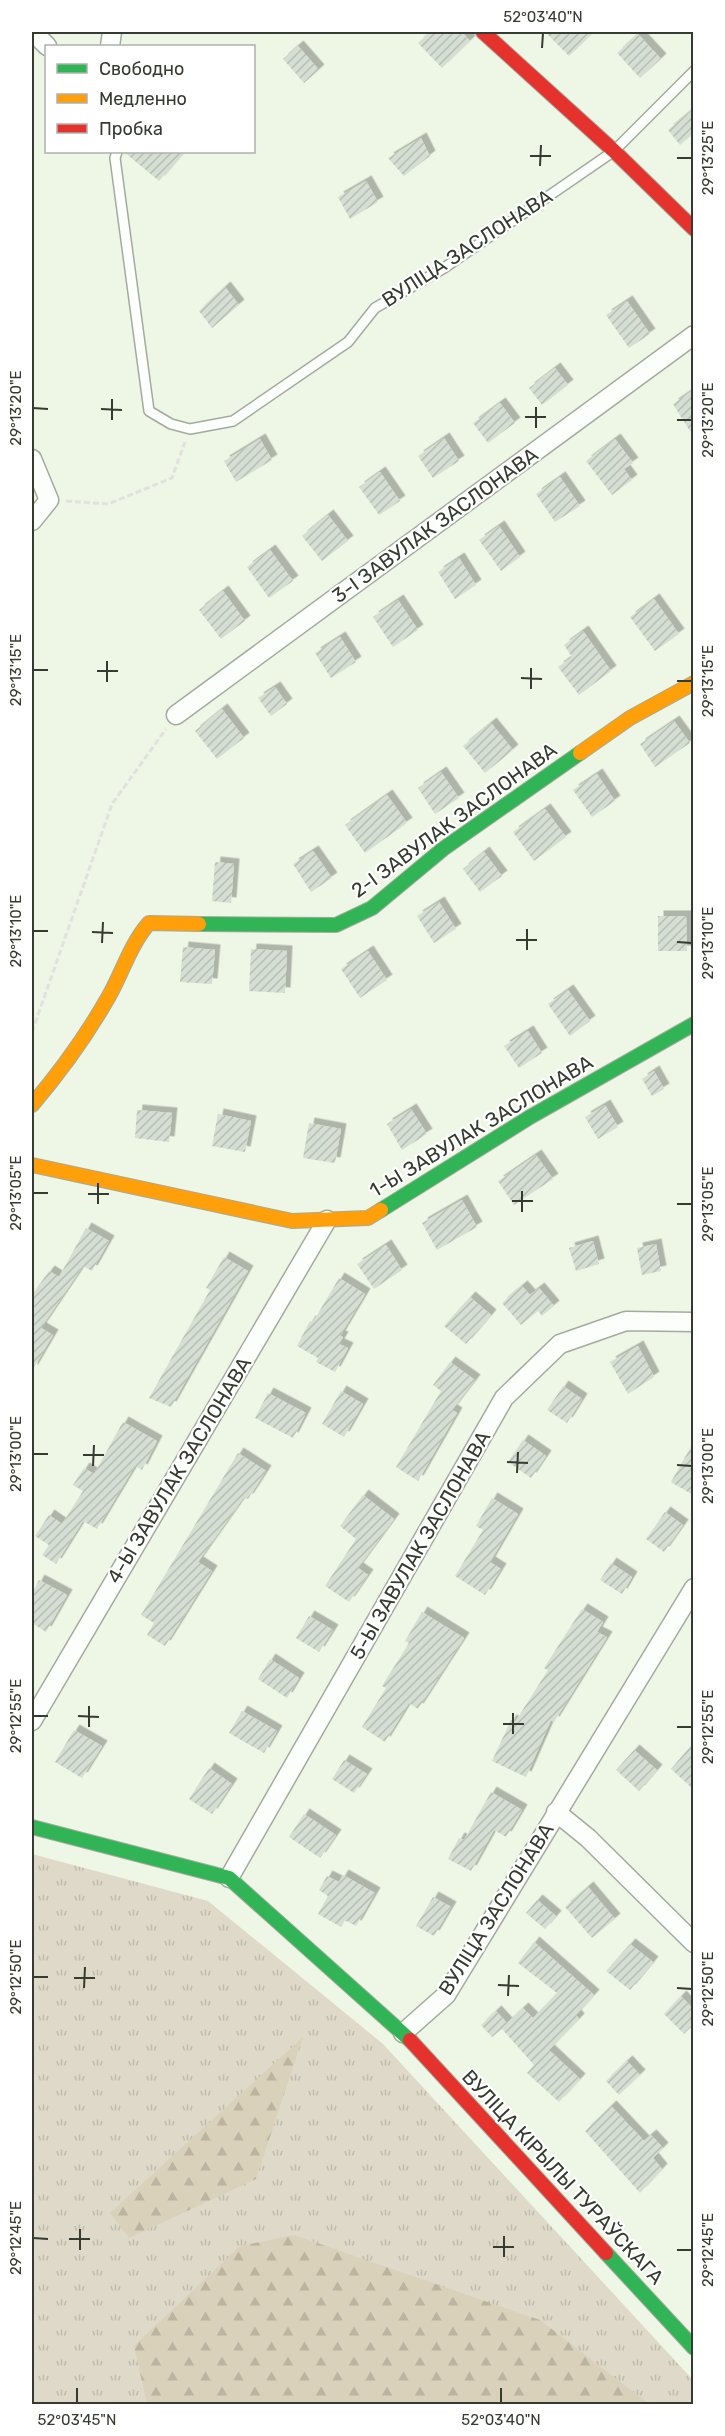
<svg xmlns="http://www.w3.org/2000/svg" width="725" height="2436" viewBox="0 0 725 2436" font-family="Rubik,sans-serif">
<defs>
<pattern id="grass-tufts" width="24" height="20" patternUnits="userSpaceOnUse" patternTransform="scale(1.5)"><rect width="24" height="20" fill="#ded9c9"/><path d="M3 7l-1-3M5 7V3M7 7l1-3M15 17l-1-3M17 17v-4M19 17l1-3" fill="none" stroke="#bfbbad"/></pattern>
<pattern id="forest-firs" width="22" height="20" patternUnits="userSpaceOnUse" patternTransform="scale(1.5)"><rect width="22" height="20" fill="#dad1ba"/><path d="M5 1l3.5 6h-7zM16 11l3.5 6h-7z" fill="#bcb4a0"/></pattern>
<pattern id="building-hatch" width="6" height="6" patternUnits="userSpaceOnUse" patternTransform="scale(1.5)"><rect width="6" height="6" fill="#d5ded3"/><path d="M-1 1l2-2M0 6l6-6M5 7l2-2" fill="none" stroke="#b7bfb5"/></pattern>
<filter id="shadow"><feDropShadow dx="5.5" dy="-5.5" stdDeviation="0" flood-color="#0004"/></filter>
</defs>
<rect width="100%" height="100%" fill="#eef6e5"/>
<!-- grass -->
<path fill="url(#grass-tufts)" d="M32 1854 208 1901 383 2044 693 2380V2404H32Z"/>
<!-- forest -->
<path fill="url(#forest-firs)" d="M303 2037 256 2179 129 2238 110 2213Z
M294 2235 540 2320 649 2404H147L134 2346 240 2246Z"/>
<!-- building -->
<path fill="url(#building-hatch)" filter="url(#shadow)" d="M430 32H462L470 41 442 68 418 43Z
M545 32H594L569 56Z
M638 34 661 59 640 78 617 53Z
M298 46 319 70 304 83 283 59Z
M693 109V134L680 145 668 130Z
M421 138 430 156 404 176 388 158Z
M124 152H184L159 181Z
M366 181 378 202 350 219 338 197Z
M225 287 239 305 212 328 199 311Z
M627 301 650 334 629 348 606 315Z
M555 368 568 385 542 405 529 388Z
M693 390V436L673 404Z
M500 403 515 423 488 443 473 423Z
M444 438 459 461 433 478 418 456Z
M260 439 272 460 236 482 224 461Z
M615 439 633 463 624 469 632 480 612 495 586 461Z
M380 472 400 501 379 515 359 487Z
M560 477 580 506 555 522 536 494Z
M328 515 348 541 322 561 302 536Z
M499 526 520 557 501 571 479 540Z
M270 550 293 581 269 598 247 567Z
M459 558 476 585 455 599 438 572Z
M223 591 245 621 221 639 199 610Z
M654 599 679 634 655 651 630 617Z
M398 600 418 630 393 647 373 617Z
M583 631 611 671 579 695 558 667 572 657 564 645Z
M340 637 356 662 331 678 315 653Z
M275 687 287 704 271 716 258 698Z
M222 709 244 738 217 759 195 731Z
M674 721 690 743 655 767 640 744Z
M491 723 513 750 485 773 463 746Z
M441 772 459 798 435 814 418 788Z
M597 774 615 801 592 817 573 790Z
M387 795 407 823 365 853 345 825Z
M545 809 566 837 534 861 513 832Z
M313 851 332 878 311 892 293 864Z
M484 852 502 876 480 892 463 869Z
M215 862 234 864 231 903 212 901Z
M439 902 456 929 434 943 417 916Z
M658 916H686L687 951H658Z
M183 947 215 950 212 984 180 982Z
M251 949 287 951 285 993 249 991Z
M368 951 387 980 360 998 341 969Z
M568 990 590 1021 570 1036 548 1004Z
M528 1031 542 1053 519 1068 504 1046Z
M654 1071 664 1089 652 1096 642 1079Z
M605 1105 618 1127 598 1139 585 1117Z
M411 1109 427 1134 402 1150 387 1124Z
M137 1110 172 1113 169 1142 135 1138Z
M218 1114 251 1121 245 1152 212 1146Z
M309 1123 341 1129 335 1163 303 1158Z
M536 1155 553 1179 514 1205 498 1181Z
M462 1200 477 1227 437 1250 422 1223Z
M86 1228 109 1241 92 1271 83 1266 41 1328 53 1335 32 1371V1295L49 1271 59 1277Z
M593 1241 599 1264 576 1271 569 1248Z
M656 1244 661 1271 642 1275 637 1248Z
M386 1245 402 1270 374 1289 357 1264Z
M224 1257 248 1271 171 1407 149 1398 210 1290 206 1288Z
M339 1278 365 1294 340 1336 343 1337 339 1344 348 1348 335 1372 316 1362 318 1358 297 1346 310 1321 313 1322Z
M522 1286 530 1295 539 1288 554 1306 542 1316 538 1311 521 1325 502 1303Z
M470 1297 491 1315 466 1344 444 1326Z
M638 1346 654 1377 628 1394 610 1362Z
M450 1362 475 1380 452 1410 457 1413 418 1481 396 1467 441 1391 433 1385Z
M563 1386 582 1399 567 1423 547 1410Z
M341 1391 363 1404 344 1437 322 1424Z
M268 1393 306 1413 293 1438 255 1418Z
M123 1422 157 1441 142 1470 135 1466 97 1529 83 1521 56 1564 42 1555 49 1545 35 1536 49 1515 62 1524 83 1491 73 1485 84 1468 94 1474Z
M523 1440 546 1456 531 1478 508 1462Z
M693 1443V1495L671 1482Z
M238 1453 266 1471 248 1499 244 1497 198 1562 212 1571 165 1646 147 1635 154 1623 141 1615Z
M363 1495 394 1519 358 1568 368 1575 349 1602 325 1586 356 1539 340 1526Z
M492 1498 518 1514 490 1562 501 1569 485 1595 455 1576 483 1530 476 1526Z
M665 1512 683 1525 664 1552 646 1539Z
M611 1563 632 1577 622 1594 600 1580Z
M39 1580 67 1595 46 1632 32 1623V1594Z
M582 1609 603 1622 597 1632 607 1637 554 1722 551 1720 526 1777 492 1761 511 1720 515 1722 548 1670 544 1668Z
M422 1612 464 1638 418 1709 409 1703 385 1742 362 1727 386 1688 382 1686 409 1643 405 1641Z
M309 1616 333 1630 319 1652 296 1638Z
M270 1659 299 1678 287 1698 258 1679Z
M242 1711 277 1731 264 1753 229 1733Z
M74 1730 102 1746 82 1778 55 1762Z
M693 1743V1789L671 1769Z
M634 1750 657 1770 639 1791 616 1770Z
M344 1760 367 1774 354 1793 332 1779Z
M209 1768 232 1784 212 1814 189 1799Z
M491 1792 522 1810 506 1837 494 1830 471 1871 448 1859 459 1838 464 1840Z
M304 1814 336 1835 320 1858 289 1837Z
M343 1875 375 1893 356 1926 345 1920 341 1927 318 1914 328 1896 319 1890 327 1876 339 1882Z
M588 1887 615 1919 592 1938 565 1907Z
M433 1897 451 1907 434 1936 416 1926Z
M537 1900 556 1916 545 1929 526 1913Z
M534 1942 594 1995 576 2015 579 2019 549 2050 580 2079 559 2102 527 2073 534 2065 502 2029 492 2037 481 2025 496 2011 507 2023 523 2008 533 2018 557 1993 518 1963Z
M630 1944 653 1962 630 1990 606 1971Z
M681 1996 693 2009V2025L684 2034 664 2014Z
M627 2061 640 2075 619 2095 606 2081Z
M611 2106 644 2141 651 2135 663 2148 653 2158 662 2169 640 2193 585 2131Z"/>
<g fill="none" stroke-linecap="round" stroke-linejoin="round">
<defs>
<path id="lane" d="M117 152 115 158 149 411 171 424 190 429 233 421 348 342 375 308 444 268 614 151 694 71"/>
<path id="street" d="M33 32 47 46
M110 46 112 32
M32 459 49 500 32 521
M176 715 694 335
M32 1721 327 1220
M556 1812 588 1838 694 1943
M229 1878 504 1398 560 1344 626 1321 694 1322
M403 2033 446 1995 694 1588"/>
<path id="fast" d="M199 924 336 925 372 908 443 849 580 753
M381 1210 530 1117 694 1024
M32 1827 229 1878 410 2040
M606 2253 694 2348"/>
<path id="slow" d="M580 753 630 718 694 683
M32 1105C61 1071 87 1035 109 996 123 971 130 945 149 923L199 924
M32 1165 292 1221 368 1218 381 1210"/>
<path id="jam" d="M483 32 614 151 694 229
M410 2040 606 2253"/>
</defs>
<!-- lane casing -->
<use href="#lane" stroke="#a4ab9e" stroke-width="12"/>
<!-- street casing -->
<use href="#street" stroke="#a4ab9e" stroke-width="21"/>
<!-- fast casing -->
<use href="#fast" stroke="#a4ab9e" stroke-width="16"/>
<!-- slow casing -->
<use href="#slow" stroke="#a4ab9e" stroke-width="16"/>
<!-- jam casing -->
<use href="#jam" stroke="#a4ab9e" stroke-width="16"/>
<!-- path -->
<path stroke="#e0e2dd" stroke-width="3" stroke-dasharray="6 3" stroke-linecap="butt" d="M66 501 108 504 172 478 185 442
M32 1032 112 804 166 729"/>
<!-- lane -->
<use href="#lane" stroke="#fcfefb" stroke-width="9"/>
<!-- street -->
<use href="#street" stroke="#fcfefb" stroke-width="18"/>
<!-- fast -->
<use href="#fast" stroke="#30b455" stroke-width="14"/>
<!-- slow -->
<use href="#slow" stroke="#ff9f0a" stroke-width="14"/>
<!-- jam -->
<use href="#jam" stroke="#e5322d" stroke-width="14"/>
</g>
<!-- ticks -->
<path fill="none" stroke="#353b30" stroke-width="2" d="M542 48 543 33M530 156H551M677 158H692M540 166 541 145M33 408 48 409M101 409 122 410M525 417H546M112 420V399M677 420H692M536 428V407M33 670H48M97 671H118M521 678 542 679M677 681H692M107 682V661M531 689V668M33 931H48M92 932 113 933M516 940H537M677 942 692 943M102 943 103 922M527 950V929M33 1193H48M88 1194H109M512 1201H533M98 1204V1183M677 1204H692M522 1212V1191M33 1454H48M83 1455H104M507 1462 528 1463M677 1465 692 1466M93 1466 94 1445M517 1473 518 1452M33 1716H48M78 1716 99 1717M503 1724H524M89 1727V1706M677 1727H692M513 1734V1713M33 1977H48M74 1978H95M498 1985 519 1986M84 1988 85 1967M677 1988 692 1989M508 1996 509 1975M33 2238 48 2239M69 2239H90M493 2247H514M80 2250V2229M677 2250H692M504 2257V2236M77 2403V2388M501 2403V2388"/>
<g text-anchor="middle" stroke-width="4.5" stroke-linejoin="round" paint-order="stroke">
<!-- street labels -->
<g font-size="20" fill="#353b30" stroke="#fff">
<text transform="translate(467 248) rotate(-33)" y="7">ВУЛІЦА ЗАСЛОНАВА</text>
<text transform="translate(435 525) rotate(-36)" y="7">3-І ЗАВУЛАК ЗАСЛОНАВА</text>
<text transform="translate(454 820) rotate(-36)" y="7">2-І ЗАВУЛАК ЗАСЛОНАВА</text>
<text transform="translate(481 1126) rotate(-31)" y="7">1-Ы ЗАВУЛАК ЗАСЛОНАВА</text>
<text transform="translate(179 1470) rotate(-59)" y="7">4-Ы ЗАВУЛАК ЗАСЛОНАВА</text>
<text transform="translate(420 1545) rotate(-60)" y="7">5-Ы ЗАВУЛАК ЗАСЛОНАВА</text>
<text transform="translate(496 1909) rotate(-58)" y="7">ВУЛІЦА ЗАСЛОНАВА</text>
<text transform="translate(563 2177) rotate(47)" y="7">ВУЛІЦА КІРЫЛЫ ТУРАЎСКАГА</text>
</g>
</g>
<!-- border -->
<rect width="725" height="2436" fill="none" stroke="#ffffff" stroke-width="66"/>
<!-- legend -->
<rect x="45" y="45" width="210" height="108" fill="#ffffff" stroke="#aeb1ac" stroke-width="1.5"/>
<rect x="57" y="64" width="30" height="9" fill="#30b455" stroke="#aeb1ac" stroke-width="1.5"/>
<text x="99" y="75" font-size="18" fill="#353b30">Свободно</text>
<rect x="57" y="94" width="30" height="9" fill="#ff9f0a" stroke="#aeb1ac" stroke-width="1.5"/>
<text x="99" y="105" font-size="18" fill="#353b30">Медленно</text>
<rect x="57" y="124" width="30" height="9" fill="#e5322d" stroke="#aeb1ac" stroke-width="1.5"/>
<text x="99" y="135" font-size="18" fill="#353b30">Пробка</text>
<rect x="33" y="33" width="659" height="2370" fill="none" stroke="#353b30" stroke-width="2"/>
<g font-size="15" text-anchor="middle" fill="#353b30">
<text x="543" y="22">52°03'40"N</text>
<text transform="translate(708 158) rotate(-90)" y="5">29°13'25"E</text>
<text transform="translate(16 408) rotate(-90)" y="5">29°13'20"E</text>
<text transform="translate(708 420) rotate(-90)" y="5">29°13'20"E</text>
<text transform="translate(16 670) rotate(-90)" y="5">29°13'15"E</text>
<text transform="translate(708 681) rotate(-90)" y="5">29°13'15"E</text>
<text transform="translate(16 931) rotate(-90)" y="5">29°13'10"E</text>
<text transform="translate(708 943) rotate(-90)" y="5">29°13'10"E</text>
<text transform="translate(16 1193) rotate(-90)" y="5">29°13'05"E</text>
<text transform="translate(708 1204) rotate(-90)" y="5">29°13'05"E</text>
<text transform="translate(16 1454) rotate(-90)" y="5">29°13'00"E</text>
<text transform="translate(708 1466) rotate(-90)" y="5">29°13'00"E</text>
<text transform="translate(16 1716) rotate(-90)" y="5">29°12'55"E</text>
<text transform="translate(708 1727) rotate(-90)" y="5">29°12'55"E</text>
<text transform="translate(16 1977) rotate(-90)" y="5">29°12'50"E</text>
<text transform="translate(708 1989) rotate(-90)" y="5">29°12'50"E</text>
<text transform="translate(16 2238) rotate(-90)" y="5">29°12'45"E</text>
<text transform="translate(708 2250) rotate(-90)" y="5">29°12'45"E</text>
<text x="77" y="2425">52°03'45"N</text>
<text x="501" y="2425">52°03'40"N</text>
</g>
</svg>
